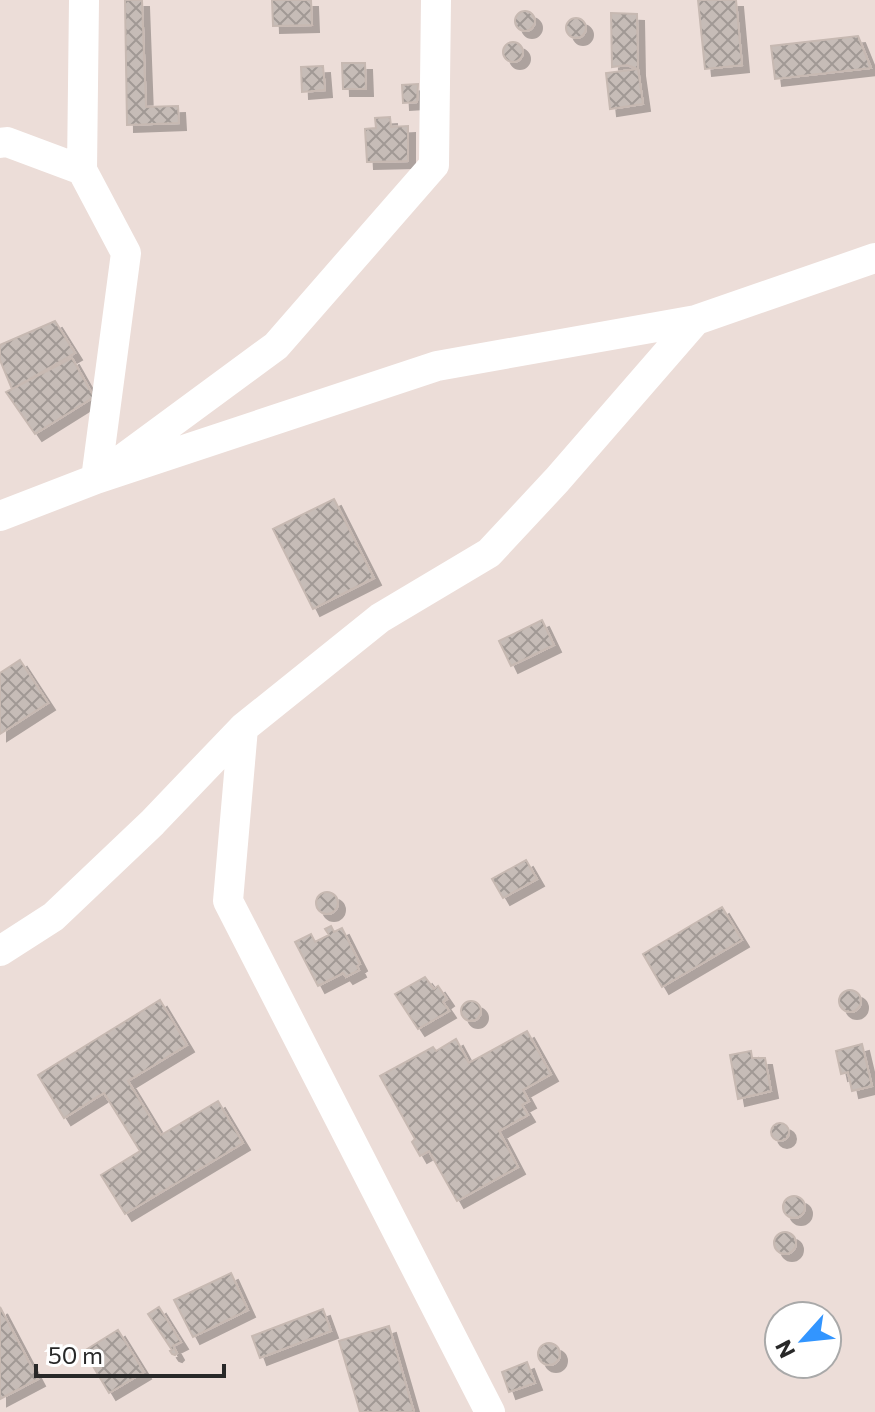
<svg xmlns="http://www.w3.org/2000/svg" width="875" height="1412" viewBox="0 0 875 1412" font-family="Commissioner,sans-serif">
<defs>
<pattern id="building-cross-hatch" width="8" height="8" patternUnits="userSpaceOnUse" patternTransform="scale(2)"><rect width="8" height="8" fill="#c6bcb7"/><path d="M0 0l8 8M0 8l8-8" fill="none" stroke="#a19995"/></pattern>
<filter id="shadow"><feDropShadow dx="7" dy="7" stdDeviation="0" flood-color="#0004"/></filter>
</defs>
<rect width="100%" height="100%" fill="#ecddd8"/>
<!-- building -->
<path fill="url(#building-cross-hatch)" stroke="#c7b9b2" stroke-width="2" filter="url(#shadow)" d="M125 0H142L146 107 178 106 179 123 127 125Z
M272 0H311L312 25 273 26Z
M698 0H736L742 65 705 69Z
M515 21a10 10 0 1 1 20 0a10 10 0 1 1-20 0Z
M611 13 637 14 638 69 627 65 612 67Z
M566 28a10 10 0 1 1 20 0a10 10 0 1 1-20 0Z
M858 36 871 68 775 79 771 46Z
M503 52a10 10 0 1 1 20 0a10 10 0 1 1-20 0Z
M342 63H365L366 89H343Z
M323 66 325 90 302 92 301 67Z
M638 69 643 104 610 109 606 73Z
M418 84 417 102 403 103 402 85Z
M390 117 391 127 408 126V161L367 162 365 129 376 128 375 118Z
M55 321 75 353 12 389 0 360V345Z
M72 358 94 397 35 434 6 392Z
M334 499 374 578 313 609 273 529Z
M542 620 554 645 511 666 499 641Z
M20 660 48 703 0 734V673Z
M526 860 537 879 503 898 492 879Z
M316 903a11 11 0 1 1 22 0a11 11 0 1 1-22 0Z
M722 907 742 940 662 987 643 954Z
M331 926 334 932 342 928 360 964 357 966 359 970 346 977 343 973 318 986 295 942 311 934 315 942 329 935 325 929Z
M425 977 434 989 438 986 447 999 443 1002 449 1011 418 1029 395 994Z
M839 1001a11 11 0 1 1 22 0a11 11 0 1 1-22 0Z
M160 1000 187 1045 128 1081 161 1135 218 1101 243 1143 125 1214 101 1175 140 1151 104 1093 64 1118 38 1075Z
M461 1011a10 10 0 1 1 20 0a10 10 0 1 1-20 0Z
M527 1031 551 1074 523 1090 529 1101 522 1105 528 1115 499 1131 518 1167 457 1201 429 1151 420 1156 412 1142 415 1139 380 1076 433 1047 436 1051 456 1039 469 1063Z
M862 1044 872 1086 852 1091 848 1072 841 1074 836 1051Z
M751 1051 752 1058H765L771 1091 738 1099 730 1055Z
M771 1132a9 9 0 1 1 18 0a9 9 0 1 1-18 0Z
M783 1207a11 11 0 1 1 22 0a11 11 0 1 1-22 0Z
M774 1243a11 11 0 1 1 22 0a11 11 0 1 1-22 0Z
M231 1273 248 1310 193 1337 174 1300Z
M0 1307 38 1379 0 1399Z
M159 1307 181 1342 173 1346 177 1353 175 1355 172 1354 170 1351 172 1350 148 1314Z
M323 1309 331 1331 260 1358 252 1336Z
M389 1326 414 1412H360L339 1341Z
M118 1330 144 1372 109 1393 84 1351Z
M538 1354a11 11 0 1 1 22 0a11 11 0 1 1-22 0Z
M527 1362 535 1383 509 1392 502 1372Z"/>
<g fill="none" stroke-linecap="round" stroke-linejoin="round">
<!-- street -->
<path stroke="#fff" stroke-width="30" d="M0 143 7 142 82 170 126 253 96 479
M82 170 84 0
M117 463 276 346 434 165 436 0
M0 516 96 479 437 366 696 320 875 258
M243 728 228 901 490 1412
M0 951 53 917 153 822 243 728 380 618 489 553 557 480 696 320"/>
</g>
<!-- north arrow -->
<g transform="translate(803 1340) rotate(243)"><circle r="38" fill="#ffffff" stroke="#a9a9a9" stroke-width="2"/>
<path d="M0-6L14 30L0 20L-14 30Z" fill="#3295ff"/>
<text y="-12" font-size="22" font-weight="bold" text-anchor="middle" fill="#282828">N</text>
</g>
<!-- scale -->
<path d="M36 1364v12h188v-12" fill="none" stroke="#282828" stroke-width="4"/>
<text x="48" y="1364" font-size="24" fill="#282828" stroke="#ffffff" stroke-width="6" paint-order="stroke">50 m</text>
</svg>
